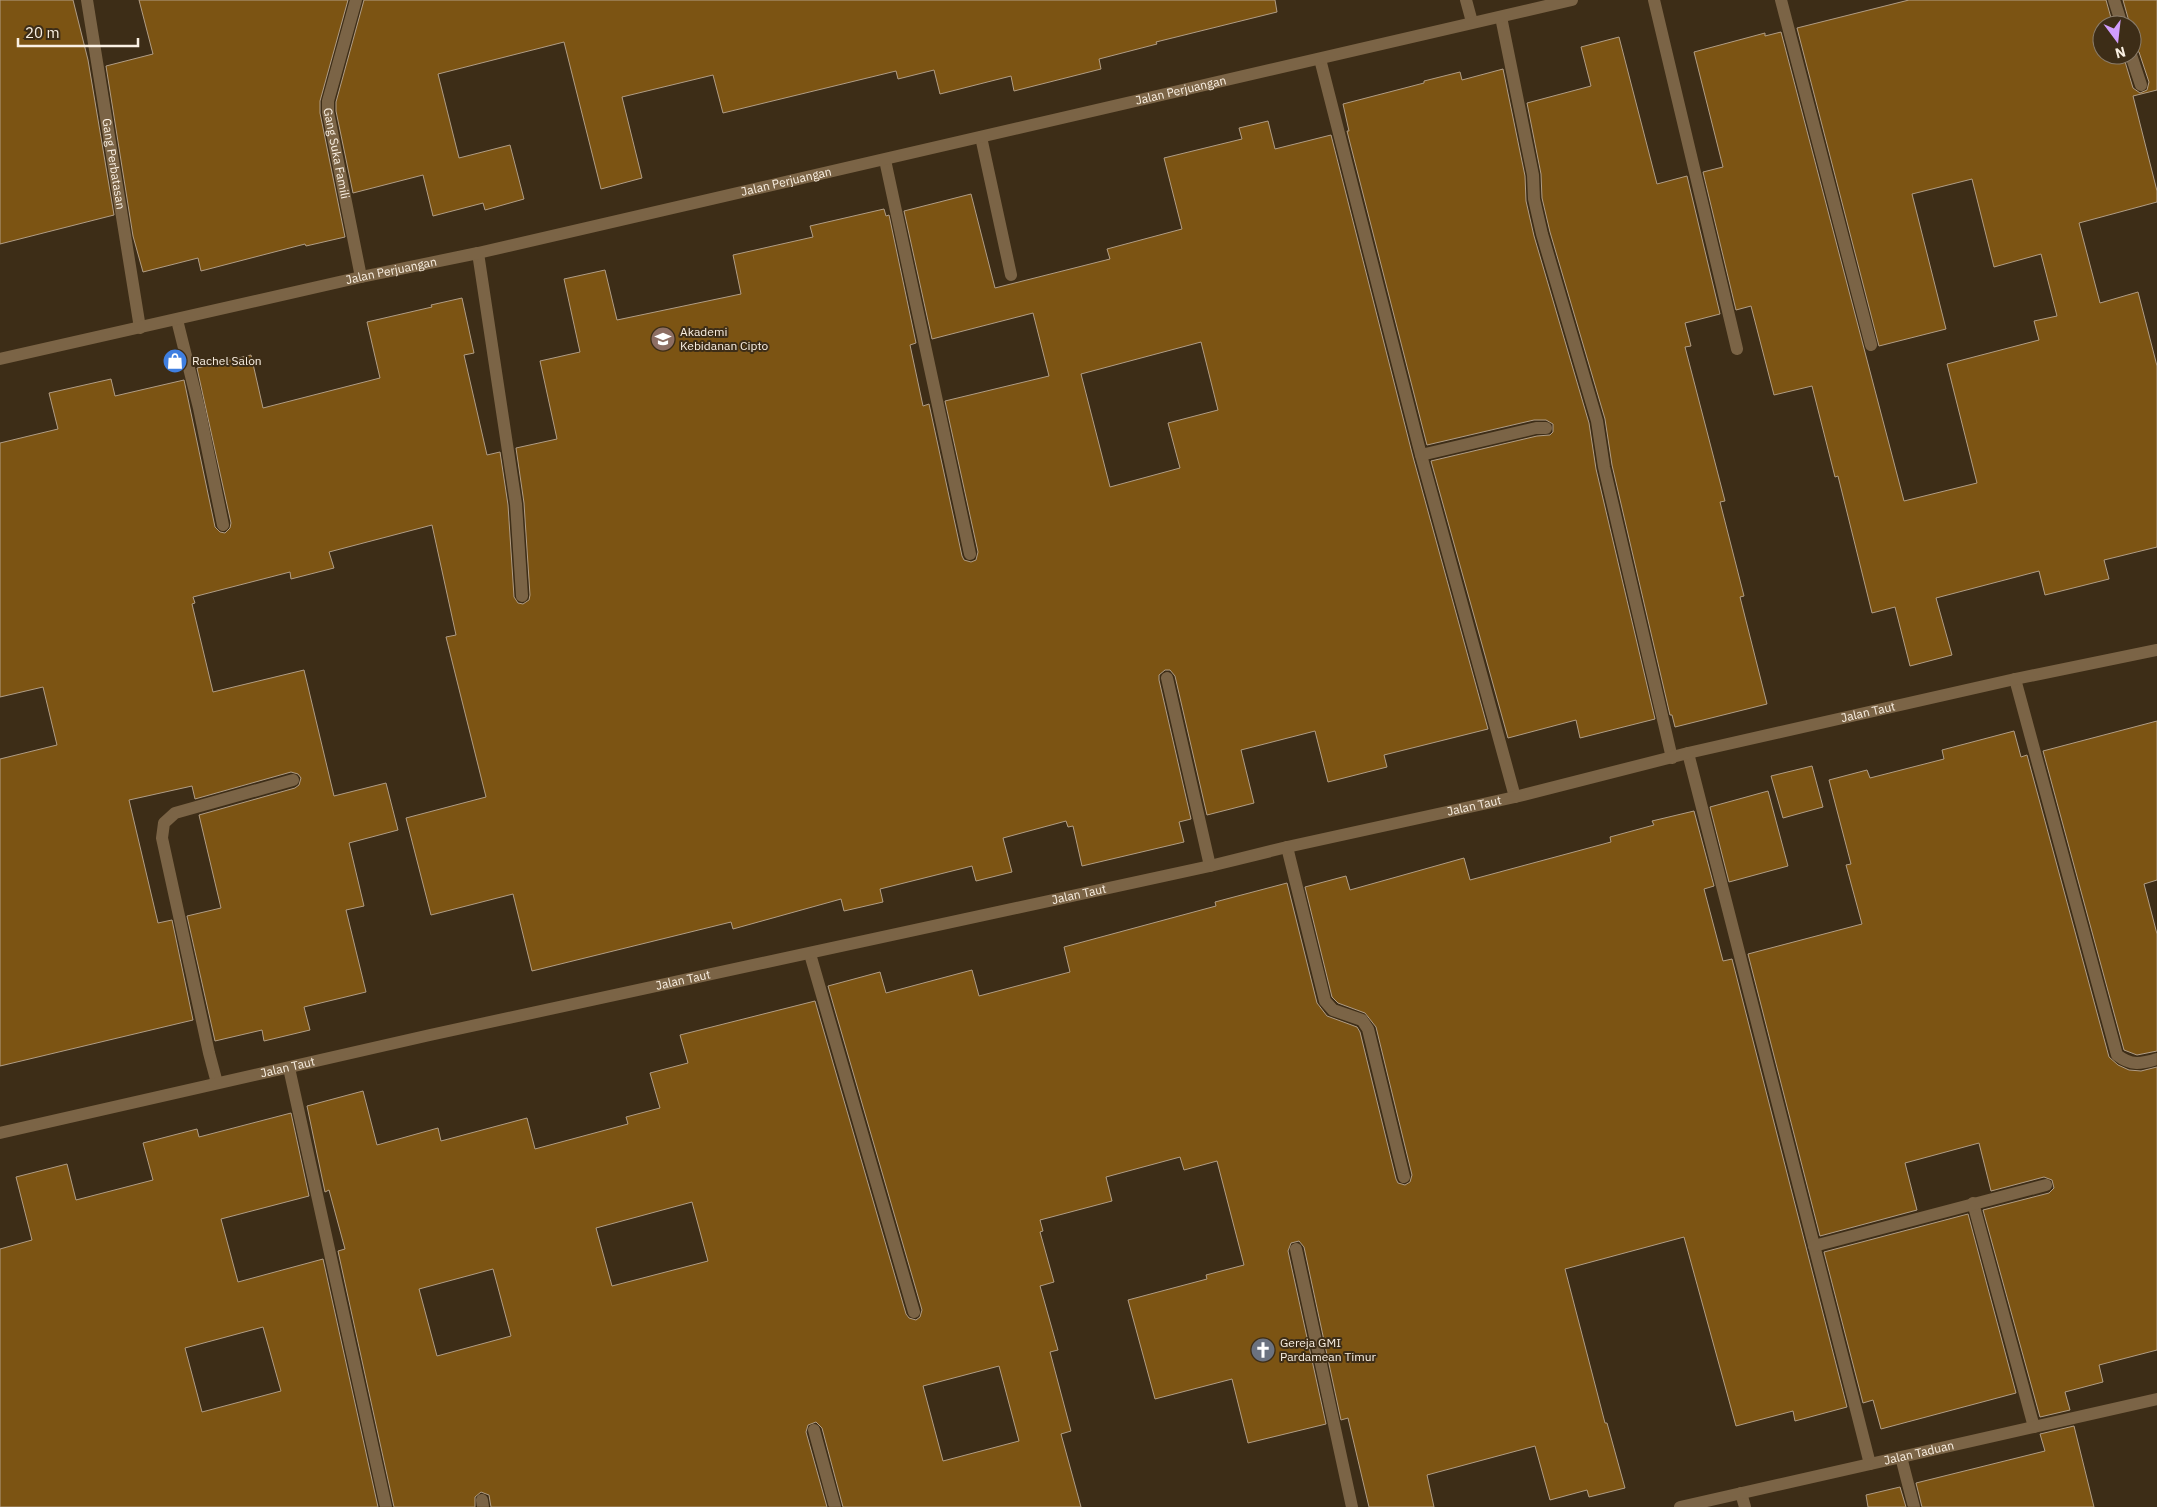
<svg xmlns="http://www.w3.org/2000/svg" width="2157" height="1507" viewBox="0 0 2157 1507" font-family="'IBM Plex Sans',sans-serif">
<rect width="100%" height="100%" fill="#3d2d17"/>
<!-- building -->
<path fill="#7c5413" stroke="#b19d85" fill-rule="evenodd" d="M0 0H73L88 60 114 215 0 244Z
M139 0H348L320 101V113L345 237 306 246 305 244 201 271 198 258 143 272 133 236 106 66 153 54Z
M364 0H1275L1277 12 1156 42 1157 44 1099 59 1101 69 1014 91 1011 76 940 94 934 70 898 79 896 71 723 113 713 75 622 97 642 178 601 189 564 42 438 74 459 158 510 145 524 199 485 210 483 203 433 216 423 175 353 193 336 111V102Z
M1909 0H2106L2113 25H2102V55H2123L2133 88 2140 93 2147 90 2149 82 2139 52 2132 47V25H2130L2123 0H2157V90L2133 96 2157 191V202L2079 223 2100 303 2138 292 2157 366V547L2104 560 2109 579 2045 595 2039 571 1936 598 1952 655 1910 666 1895 607 1872 613 1838 476 1835 477 1812 386 1774 395 1751 306 1736 310 1703 172 1723 167 1694 52 1765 33V36L1781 32 1904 501 1977 483 1947 364 2039 340 2034 321 2057 316 2041 254 1994 267 1972 179 1912 194 1946 329 1879 346 1797 28Z
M1619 37 1657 184 1687 176 1720 314 1685 323 1691 346 1685 347 1725 501 1720 502 1744 596 1740 597 1767 704 1675 727 1672 715H1670L1612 465 1605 419 1550 232 1542 198 1541 174 1527 103 1591 86 1581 47Z
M1503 69 1525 176 1526 201 1534 236 1589 423 1596 469 1655 719 1580 738 1576 720 1508 738 1431 461 1537 436 1550 435 1553 432V424L1546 420H1534L1427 445 1347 131H1349L1343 104 1424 83V81L1460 72 1462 80Z
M1268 121 1275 149 1331 135 1413 457 1488 729 1384 755 1387 767 1328 782 1315 731 1241 750 1254 803 1207 815 1175 676 1170 670H1165L1159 675V680L1191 819 1179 822 1184 842 1082 866 1073 826 1068 827 1066 821 1003 838 1012 872 976 881 972 866 880 889 883 902 844 911 841 899 733 929 731 922 532 971 513 894 431 915 406 818 486 797 446 637 456 635 432 525 329 552 334 568 291 579 290 572 193 597 195 603 192 604 213 692 304 670 334 796 386 783 398 830 349 843 364 906 346 910 366 992 304 1007 310 1030 264 1041 262 1030 215 1041 187 916 221 908 199 815 295 788 299 785 301 778 298 774 291 772 195 799 192 786 129 800 158 923 172 920 193 1020 0 1066V759L57 745 43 687 0 697V443L58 429 49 393 111 379 115 396 184 380 215 527 220 532 225 533 230 528 231 523 197 368 251 355 263 408 380 378 367 322 432 307 431 305 462 298 474 353 464 355 487 455 500 452 508 505 514 597 518 603 523 604 529 600 530 595 524 503 516 448 557 439 540 361 580 352 564 279 605 270 617 320 741 294 733 255 813 237 810 226 884 209 886 216 889 215 916 343 910 345 923 406 929 404 962 556 964 560 971 562 976 560 978 552 945 401 1049 376 1033 313 932 339 904 211 971 194 995 288 1110 259 1107 249 1182 229 1164 158 1242 139 1239 128ZM1201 342 1218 410 1168 423 1180 468 1110 487 1081 374Z
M2157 721V880L2144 884 2157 934V1051L2137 1055 2124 1050 2043 751Z
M2014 731 2021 757 2027 755 2109 1057 2118 1065 2129 1070 2141 1071 2157 1067V1350L2099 1365 2103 1382 2065 1392 2070 1410 2040 1417 1983 1210 2049 1193 2054 1188 2052 1180 2044 1177 1991 1191 1979 1143 1905 1163 1917 1210 1820 1236 1748 954 1862 924 1846 865 1851 864 1829 780 1867 770 1870 778 1944 759 1942 750Z
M1812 766 1823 807 1783 818 1771 776Z
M1768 791 1788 866 1729 882 1710 807Z
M1694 811 1714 886 1704 889 1723 961 1732 959 1847 1407 1795 1421 1793 1411 1736 1426 1684 1237 1565 1269 1605 1423H1607L1625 1488 1589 1497 1587 1490 1550 1500 1535 1446 1427 1475 1434 1507H1369L1348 1418 1341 1420 1304 1247 1299 1241 1291 1243 1288 1251 1326 1424 1248 1443 1232 1379 1155 1399 1128 1300 1207 1279 1206 1275 1244 1265 1217 1161 1184 1170 1180 1157 1106 1177 1112 1201 1040 1220 1043 1231 1040 1232 1054 1282 1040 1286 1058 1350 1050 1352 1071 1431 1061 1434 1081 1507H843L822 1428 816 1422 808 1425 806 1432 827 1507H491L489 1495 481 1492 475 1497V1507H394L338 1251 345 1249 329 1190 325 1192 307 1106 363 1091 377 1145 438 1128 441 1141 527 1118 535 1149 628 1124 626 1117 660 1108 650 1073 688 1063 680 1035 815 1001 906 1314 909 1318 916 1320 920 1317 922 1310 828 986 880 972 886 993 972 970 979 996 1070 972 1064 947 1216 906 1215 902 1287 883 1317 1003 1327 1016 1357 1027 1360 1032 1396 1179 1398 1183 1405 1185 1410 1182 1412 1175 1376 1027 1365 1013 1338 1003 1332 997 1305 887 1346 876 1350 890 1464 858 1470 880 1611 842 1610 837 1654 825 1652 821ZM692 1202 708 1261 612 1286 596 1228ZM493 1269 511 1336 437 1356 419 1289ZM999 1366 1019 1441 943 1461 923 1386Z
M291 1113 309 1196 221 1219 238 1282 323 1259 378 1507H0V1249L32 1240 16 1177 67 1164 76 1200 153 1180 143 1143 197 1129 199 1137ZM263 1327 281 1391 202 1412 185 1348Z
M1968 1214 2016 1393 1881 1429 1873 1400 1863 1403 1824 1252Z
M2074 1426 2094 1507H1922L1916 1483 2045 1451 2040 1434Z
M1900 1487 1906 1507H1868L1866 1495Z"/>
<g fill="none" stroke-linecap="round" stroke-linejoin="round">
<!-- minor -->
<g stroke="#7b6446" stroke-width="12">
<path id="s1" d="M87 0 140 328"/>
<path id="s2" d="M356 0 328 101V112L361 277"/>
<path d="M1466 0 1472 22"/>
<path d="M1654 0 1737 349"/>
<path d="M1781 0 1871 345"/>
<path d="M2114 0 2122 25"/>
<path d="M1501 17 1533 175 1534 199 1542 234 1597 421 1604 467 1672 758"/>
<path d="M2131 55 2141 85"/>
<path d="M1320 59 1421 455 1515 797"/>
<path d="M981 137 1011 275"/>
<path d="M885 160 970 554"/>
<path d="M478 253 516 504 522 596"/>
<path d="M177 320 199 408 223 525"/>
<path id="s3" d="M0 359 361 277 478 253 1572 0"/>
<path d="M1421 455 1536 428H1546"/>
<path d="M1167 678 1210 866"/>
<path d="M2015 679 2117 1055C2131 1066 2141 1064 2157 1059"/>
<path d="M1688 753 1870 1464"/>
<path d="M1287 847 1325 1001 1333 1010 1362 1020 1368 1029 1404 1177"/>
<path d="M810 954 914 1312"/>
<path d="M289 1068 386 1507"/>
<path d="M217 1083 209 1053 162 838 164 823 175 813 293 780"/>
<path id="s4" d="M0 1133 430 1035 1210 866 1287 847 1515 797 1688 753 2015 679 2157 650"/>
<path d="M1973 1203 2034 1427"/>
<path d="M1814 1246 2046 1185"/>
<path d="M1296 1249 1352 1507"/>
<path d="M814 1430 835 1507"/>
<path d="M1901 1457 1914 1507"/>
<path d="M1741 1493 1745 1507"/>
<path d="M482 1500 483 1507"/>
<path id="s5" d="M1680 1507 2157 1399"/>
</g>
</g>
<!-- icons -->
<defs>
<symbol id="university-disc" viewBox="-11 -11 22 22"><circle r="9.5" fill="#8d6e63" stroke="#3d2d17"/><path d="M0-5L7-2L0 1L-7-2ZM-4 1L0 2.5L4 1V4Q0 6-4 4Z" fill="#fff"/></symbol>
<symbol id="shop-disc" viewBox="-11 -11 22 22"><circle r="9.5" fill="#3f7fe0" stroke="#3d2d17"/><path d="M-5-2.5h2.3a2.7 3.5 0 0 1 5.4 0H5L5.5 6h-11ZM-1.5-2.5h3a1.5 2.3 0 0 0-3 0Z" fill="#fff"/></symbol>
<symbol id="church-disc" viewBox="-11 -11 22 22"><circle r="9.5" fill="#6b7280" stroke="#3d2d17"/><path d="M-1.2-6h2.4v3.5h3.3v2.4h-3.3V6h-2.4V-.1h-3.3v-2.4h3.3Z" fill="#fff"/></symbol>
</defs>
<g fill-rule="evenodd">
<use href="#university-disc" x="649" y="325" width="28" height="28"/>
<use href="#shop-disc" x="161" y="347" width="28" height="28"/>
<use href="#church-disc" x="1249" y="1336" width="28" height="28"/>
</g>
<g text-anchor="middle" stroke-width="4" stroke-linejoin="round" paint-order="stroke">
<!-- street labels -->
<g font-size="12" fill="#faf0e3" stroke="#3d2d17">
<text dy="4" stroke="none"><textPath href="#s3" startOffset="1211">Jalan Perjuangan</textPath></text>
<text dy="4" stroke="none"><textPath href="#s2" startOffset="158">Gang Suka Famili</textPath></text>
<text dy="4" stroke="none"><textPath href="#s1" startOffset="166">Gang Perbatasan</textPath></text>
<text dy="4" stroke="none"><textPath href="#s3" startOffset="806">Jalan Perjuangan</textPath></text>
<text dy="4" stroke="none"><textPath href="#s3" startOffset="401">Jalan Perjuangan</textPath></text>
<text dy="4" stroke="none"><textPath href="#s4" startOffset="1915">Jalan Taut</textPath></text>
<text dy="4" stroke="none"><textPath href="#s4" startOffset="1510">Jalan Taut</textPath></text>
<text dy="4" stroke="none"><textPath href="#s4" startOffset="1105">Jalan Taut</textPath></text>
<text dy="4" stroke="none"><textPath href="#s4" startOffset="700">Jalan Taut</textPath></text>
<text dy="4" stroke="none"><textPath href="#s4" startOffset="295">Jalan Taut</textPath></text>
<text dy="4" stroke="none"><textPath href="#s5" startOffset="245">Jalan Taduan</textPath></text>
</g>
<!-- poi labels -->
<g font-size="12" fill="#faf0e3" stroke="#3d2d17" text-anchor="start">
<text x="680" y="336">Akademi<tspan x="680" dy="14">Kebidanan Cipto</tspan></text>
<text x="192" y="365">Rachel Salon</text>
<text x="1280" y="1347">Gereja GMI<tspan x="1280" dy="14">Pardamean Timur</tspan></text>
</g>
</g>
<!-- north arrow -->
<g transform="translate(2117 40) rotate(165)"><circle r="24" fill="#3d2d17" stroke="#897b69"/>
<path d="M0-4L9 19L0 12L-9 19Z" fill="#d19dfe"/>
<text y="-8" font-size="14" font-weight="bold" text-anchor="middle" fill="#faf0e3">N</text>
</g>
<!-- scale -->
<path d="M18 38v8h120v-8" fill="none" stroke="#faf0e3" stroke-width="2.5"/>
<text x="25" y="38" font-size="15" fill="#faf0e3" stroke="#3d2d17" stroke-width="4" paint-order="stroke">20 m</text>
</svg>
